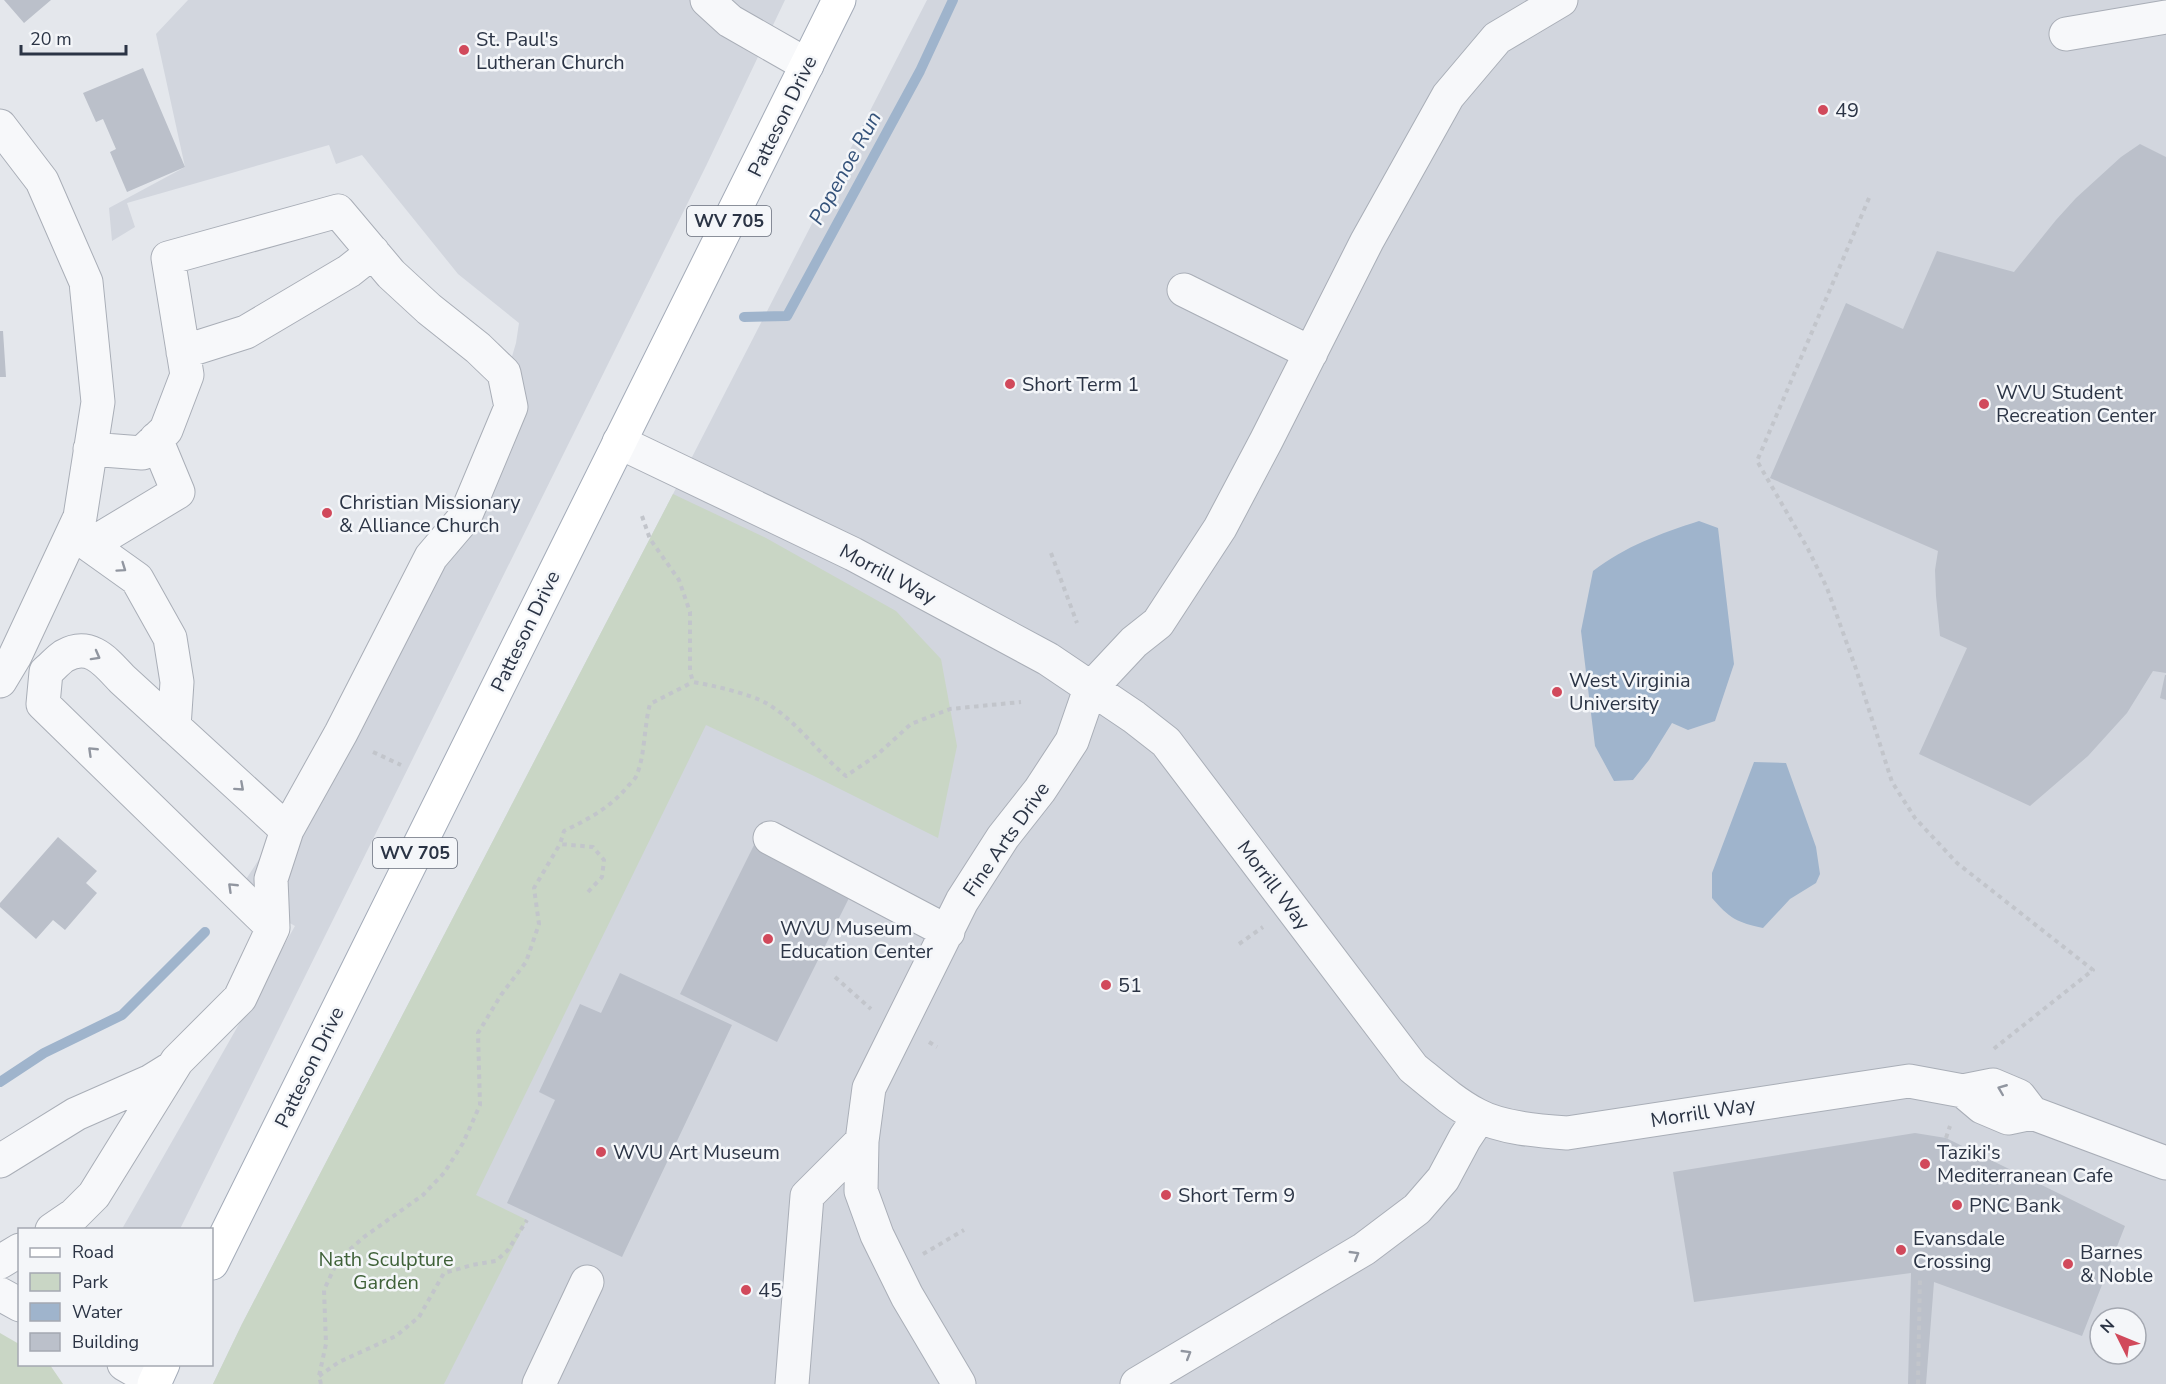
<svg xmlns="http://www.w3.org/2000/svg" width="2166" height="1384" viewBox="0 0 2166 1384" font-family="'Nunito Sans',sans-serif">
<rect width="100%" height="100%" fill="#e4e7ec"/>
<!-- built -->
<path fill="#d2d6de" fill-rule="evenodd" d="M188 0H785L706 166 180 1229H122L295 926 237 893 358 708 463 522 516 343 519 323 458 274 362 155 336 164 329 145 127 203 135 227 112 241 109 208 185 167 156 34Z
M927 0H2166V1384H213L242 1324 673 494ZM2100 1318H2136V1354H2100Z"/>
<!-- green -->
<path fill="#c9d6c5" d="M673 494 766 538 896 611 941 659 957 746 938 838 812 775 706 725 476 1195 527 1220 444 1384H213L242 1324Z
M0 1333 19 1344 20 1364 50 1365 63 1384H0Z"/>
<!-- water -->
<path fill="#9fb4cc" d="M1699 521 1718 528 1734 664 1715 721 1688 730 1672 723 1649 760 1633 780 1614 781 1595 746 1581 631 1593 571C1626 546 1659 534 1699 521Z
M1754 762 1786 763 1816 847 1820 874 1816 883 1790 899 1763 928C1738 923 1729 918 1712 898V873Z"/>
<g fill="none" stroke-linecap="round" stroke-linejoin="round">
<!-- stream -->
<path stroke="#9fb4cc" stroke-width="10" d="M744 317 787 316 920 71 953 0
M0 1082 44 1053 122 1015 205 932"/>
</g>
<!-- building -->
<path fill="#bbc0ca" d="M4 0H51L24 23Z
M143 68 185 167 127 192 110 152 116 149 103 119 96 122 83 93Z
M2140 144 2166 157V673L2153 671 2127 713 2107 735 2088 756 2030 806 1919 754 1967 648 1940 636 1936 596 1935 570 1938 551 1770 478 1846 303 1903 329 1937 251 2014 272 2056 220 2076 198 2121 157Z
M0 331H3L6 377H0Z
M2165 675H2166V700L2160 698Z
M759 835 856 884 777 1042 680 994Z
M58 837 97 871 86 883 97 893 65 930 53 920 36 939 0 907V903Z
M620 973 732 1025 622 1257 507 1203 555 1100 539 1092 580 1004 601 1013Z
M1915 1133 1946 1138 2125 1226 2082 1336 1934 1282 1926 1384H1908L1911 1273 1694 1302 1673 1172Z"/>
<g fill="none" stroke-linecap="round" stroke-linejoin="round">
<defs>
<path id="minor" d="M707 0 730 21 807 65
M2066 34 2166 17
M0 126 42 181 86 282 98 402 80 517 15 656 0 681
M1184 290 1311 353
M183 352 246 332 349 271 373 252
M619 442 853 554 1048 659 1134 717 1166 742 1413 1068C1434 1085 1454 1103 1477 1115 1501 1128 1539 1131 1567 1133L1909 1081 1963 1091 1993 1085 2019 1096 2032 1113 2166 1163
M74 534 137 579 170 638 177 682 174 727
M90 545 178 492 156 439
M770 838 948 932
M273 928 43 704 46 672C52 667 58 660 64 656 90 641 106 662 122 679L287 830
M1963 1091 1982 1107 2008 1118 2032 1113
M0 1161 76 1114 151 1081 172 1068
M52 1230 74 1215 94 1195 177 1061 240 998 273 928 271 879 287 830 341 733 431 557 465 517 511 407 504 373 478 348 429 309 391 274 338 211 168 258 187 375 166 430 142 453 90 449
M0 1262 20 1250
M0 1294 20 1305
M124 1364 155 1382
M539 1384 587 1282
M792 1384 807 1196 862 1141
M959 1384 907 1296 877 1235 861 1191 862 1141 869 1088 962 901 1003 837 1040 790 1072 741 1090 689 1134 642 1158 623 1220 528 1266 441 1367 241 1448 96 1497 38 1561 0
M1137 1384 1364 1249 1417 1209 1443 1179 1465 1138 1479 1117"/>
<path id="major" d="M212 1263 839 0
M154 1384 163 1364"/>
</defs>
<!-- minor casing -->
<use href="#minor" stroke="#a9aeb7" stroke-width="35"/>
<!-- major casing -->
<use href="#major" stroke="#a3abb8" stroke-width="35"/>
<!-- path -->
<path stroke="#c2c5cb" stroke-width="4" stroke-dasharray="4.5 4.5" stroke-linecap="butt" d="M1869 198 1757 461 1808 549 1827 588 1855 666 1892 782 1915 818 1957 863 2093 970 1991 1051
M642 516 650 539 679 580 690 612V671L693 682C712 685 750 694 766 703 796 720 819 754 846 776L877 755 911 724 950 709 1021 702
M1051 553 1077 623
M373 752 401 765
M588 892 602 877 604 860 593 847 560 844 564 831C589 819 611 807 629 785 632 782 636 778 637 774 645 755 644 726 650 704L693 682
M1239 944 1263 927
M835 977 871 1009
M929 1042 937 1047
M1946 1138 1950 1126
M923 1254 964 1230
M319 1376 339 1362 396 1336 419 1317 444 1273 472 1265 496 1261 508 1250 527 1220
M321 1384 319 1376 326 1344 324 1290 338 1260 364 1237 423 1195 444 1173 463 1143 480 1105 478 1033 501 995 526 962 539 924 534 888 560 844
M1918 1384 1920 1277"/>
<!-- minor -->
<use href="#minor" stroke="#f7f8fa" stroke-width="33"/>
<!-- major -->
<use href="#major" stroke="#fff" stroke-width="33"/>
</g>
<!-- one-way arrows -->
<defs><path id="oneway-chevron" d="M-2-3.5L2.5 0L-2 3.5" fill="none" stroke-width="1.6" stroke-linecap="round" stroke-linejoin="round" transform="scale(1.5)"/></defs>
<g stroke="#9196a0">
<use href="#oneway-chevron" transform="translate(122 568) rotate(35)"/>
<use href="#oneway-chevron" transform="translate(96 656) rotate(29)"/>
<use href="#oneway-chevron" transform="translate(92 751) rotate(-136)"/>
<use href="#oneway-chevron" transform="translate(240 787) rotate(42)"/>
<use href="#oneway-chevron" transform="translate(232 887) rotate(-136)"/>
<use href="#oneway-chevron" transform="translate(2002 1089) rotate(-158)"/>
<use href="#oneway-chevron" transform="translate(1355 1255) rotate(-31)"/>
<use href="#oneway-chevron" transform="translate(1187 1354) rotate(-31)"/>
</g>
<!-- markers -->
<g fill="#d1495b" stroke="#f4f6f9" stroke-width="2">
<circle cx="464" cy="50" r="6"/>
<circle cx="1823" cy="110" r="6"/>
<circle cx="1010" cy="384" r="6"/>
<circle cx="1984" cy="404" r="6"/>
<circle cx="327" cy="513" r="6"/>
<circle cx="1557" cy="692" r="6"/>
<circle cx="768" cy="939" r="6"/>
<circle cx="1106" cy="985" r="6"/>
<circle cx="601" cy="1152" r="6"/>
<circle cx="1925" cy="1164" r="6"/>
<circle cx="1166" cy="1195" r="6"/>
<circle cx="1957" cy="1205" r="6"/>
<circle cx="1901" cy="1250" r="6"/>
<circle cx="2068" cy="1264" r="6"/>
<circle cx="746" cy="1290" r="6"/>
</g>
<g text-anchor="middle" stroke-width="5" stroke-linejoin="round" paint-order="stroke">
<!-- shield labels -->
<g fill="#f4f6f9" stroke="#676e7b" stroke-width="1.5">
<rect x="687" y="206" width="84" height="30" rx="4.5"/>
<rect x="373" y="838" width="84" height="30" rx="4.5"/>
</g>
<g font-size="18" font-weight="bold" fill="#2b3445">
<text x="729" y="227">WV 705</text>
<text x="415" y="859">WV 705</text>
</g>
<!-- poi labels -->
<g font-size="20" fill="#2b3445" stroke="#f4f6f9" text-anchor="start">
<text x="476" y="46">St. Paul's<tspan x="476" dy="23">Lutheran Church</tspan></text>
<text x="1835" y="117">49</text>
<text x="1022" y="391">Short Term 1</text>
<text x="1996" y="399">WVU Student<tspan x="1996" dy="23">Recreation Center</tspan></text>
<text x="339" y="509">Christian Missionary<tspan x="339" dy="23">&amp; Alliance Church</tspan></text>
<text x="1569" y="687">West Virginia<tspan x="1569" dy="23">University</tspan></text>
<text x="780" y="935">WVU Museum<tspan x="780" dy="23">Education Center</tspan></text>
<text x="1118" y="992">51</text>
<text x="613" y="1159">WVU Art Museum</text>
<text x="1937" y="1159">Taziki's<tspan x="1937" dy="23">Mediterranean Cafe</tspan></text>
<text x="1178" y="1202">Short Term 9</text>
<text x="1969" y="1212">PNC Bank</text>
<text x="1913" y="1245">Evansdale<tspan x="1913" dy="23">Crossing</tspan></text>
<text x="2080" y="1259">Barnes<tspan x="2080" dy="23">&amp; Noble</tspan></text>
<text x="758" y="1297">45</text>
</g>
<!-- street labels -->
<g font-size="20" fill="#2b3445" stroke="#f4f6f9">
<text transform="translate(782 116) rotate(-64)" y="7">Patteson Drive</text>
<text transform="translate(888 574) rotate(28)" y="7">Morrill Way</text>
<text transform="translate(525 631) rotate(-64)" y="7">Patteson Drive</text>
<text transform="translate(1006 839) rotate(-55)" y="7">Fine Arts Drive</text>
<text transform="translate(1274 885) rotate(53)" y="7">Morrill Way</text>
<text transform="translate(309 1067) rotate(-64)" y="7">Patteson Drive</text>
<text transform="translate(1703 1112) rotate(-9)" y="7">Morrill Way</text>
</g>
<!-- park labels -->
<g font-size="20" fill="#3f6138" stroke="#f4f6f9">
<text x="386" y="1266">Nath Sculpture<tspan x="386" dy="23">Garden</tspan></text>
</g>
<!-- water labels -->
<g font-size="21" font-style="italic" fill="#34527a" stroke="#f4f6f9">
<text transform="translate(845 168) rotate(-61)" y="7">Popenoe Run</text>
</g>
</g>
<!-- legend -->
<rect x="18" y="1228" width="195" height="138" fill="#f4f6f9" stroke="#a4a8b1" stroke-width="1.5"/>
<rect x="30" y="1248" width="30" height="9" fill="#ffffff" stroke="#a4a8b1" stroke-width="1.5"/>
<text x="72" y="1258" font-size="18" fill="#2b3445">Road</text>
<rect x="30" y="1273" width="30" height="18" fill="#c9d6c5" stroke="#a4a8b1" stroke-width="1.5"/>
<text x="72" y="1288" font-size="18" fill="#2b3445">Park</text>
<rect x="30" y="1303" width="30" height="18" fill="#9fb4cc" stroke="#a4a8b1" stroke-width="1.5"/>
<text x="72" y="1318" font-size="18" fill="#2b3445">Water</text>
<rect x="30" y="1333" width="30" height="18" fill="#bbc0ca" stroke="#a4a8b1" stroke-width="1.5"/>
<text x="72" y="1348" font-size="18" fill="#2b3445">Building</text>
<!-- north arrow -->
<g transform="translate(2118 1336) rotate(313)"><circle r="28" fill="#f4f6f9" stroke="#a4a8b1" stroke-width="1.5"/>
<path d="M0-4.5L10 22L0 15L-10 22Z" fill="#d1495b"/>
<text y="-9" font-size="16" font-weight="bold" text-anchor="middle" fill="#2b3445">N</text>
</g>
<!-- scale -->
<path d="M21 45v9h105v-9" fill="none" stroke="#2b3445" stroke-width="3"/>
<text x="30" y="45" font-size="18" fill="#2b3445" stroke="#f4f6f9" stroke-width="4.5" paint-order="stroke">20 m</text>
</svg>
